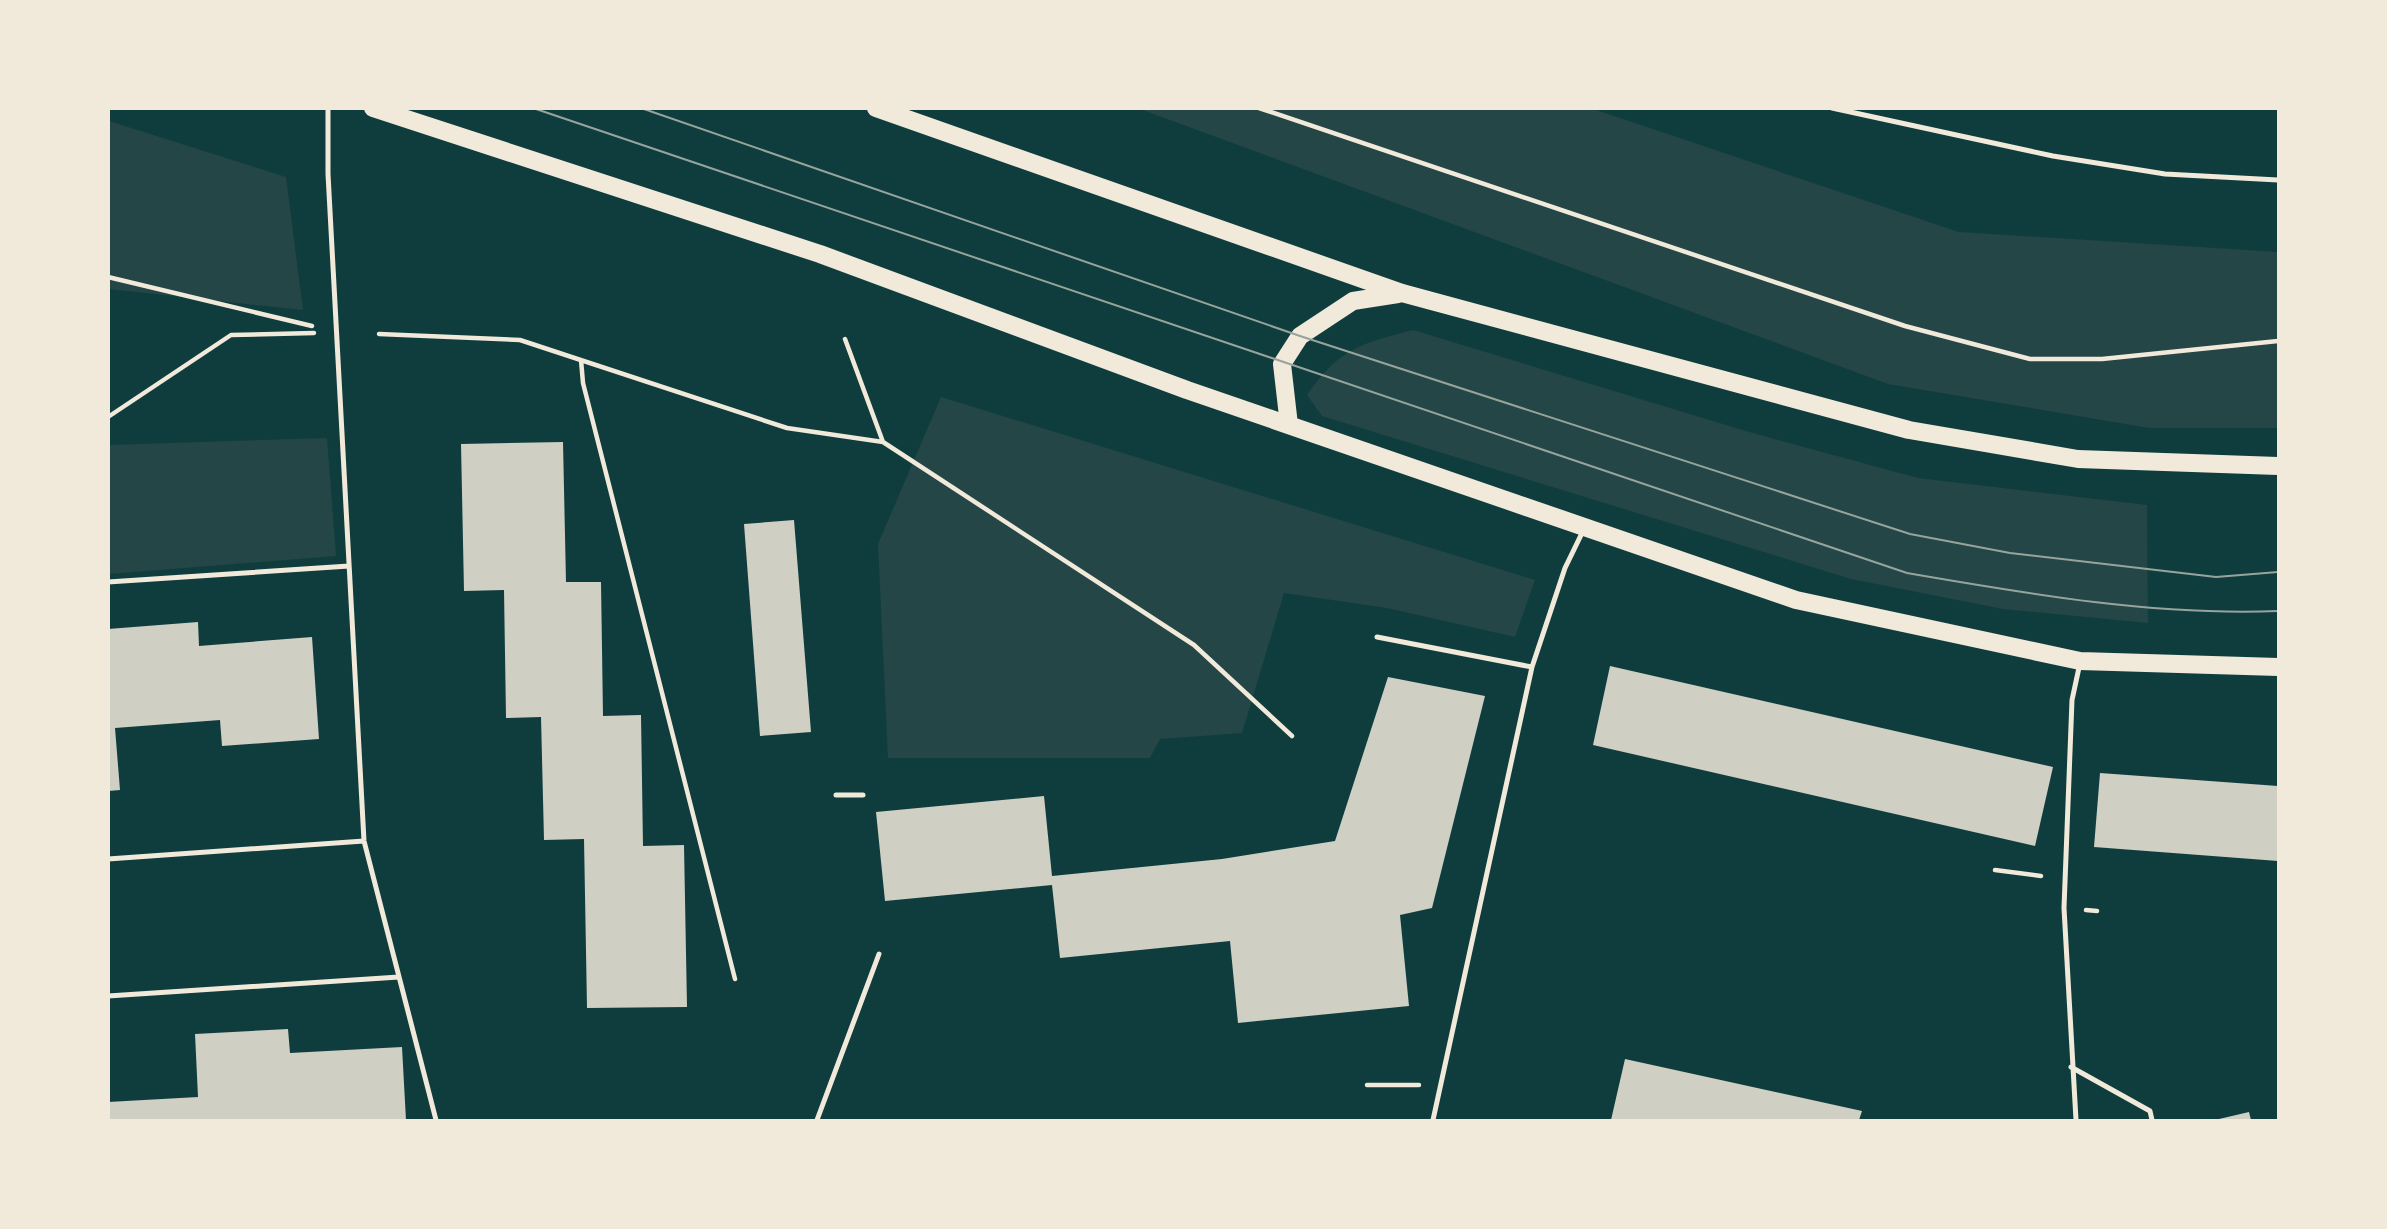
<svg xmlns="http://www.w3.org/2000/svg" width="2387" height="1229" viewBox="0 0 2387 1229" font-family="'Roboto Condensed',sans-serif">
<rect width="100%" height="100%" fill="#0f3d3e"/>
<!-- green -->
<path fill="#244646" d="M1140 109H1593L1959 232 2278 252V428H2149L1888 384Z
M109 121 286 177 303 310 109 289Z
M1413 330 1749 432 1918 478 2147 505 2148 623 2003 609 1851 579 1322 416 1307 395C1340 348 1360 344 1413 330Z
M941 397 1535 580 1515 637 1387 608 1284 593 1242 733 1160 739 1150 758H888L878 544Z
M327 438 336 556 109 574V445Z"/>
<!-- building -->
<path fill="#cfcfc3" d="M563 442 566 582H601L603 716 641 715 643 846 684 845 687 1007 587 1008 584 839 544 840 541 717 506 718 504 590 464 591 461 444Z
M794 520 811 732 760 736 744 524Z
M198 622 199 646 312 637 319 739 222 746 220 720 115 728 120 790 108 791V629Z
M1610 666 2053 767 2035 846 1593 745Z
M1388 677 1485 696 1432 908 1400 915 1409 1006 1238 1023 1230 941 1060 958 1052 885 885 901 876 812 1044 796 1052 876 1222 859 1335 841Z
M2100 773 2278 786V861L2094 847Z
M288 1029 290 1053 402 1047 406 1120H108V1102L198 1097 195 1034Z
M1625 1059 1862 1111 1859 1120H1611Z
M2249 1112 2251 1120H2219V1119Z"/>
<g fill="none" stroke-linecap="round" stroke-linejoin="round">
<!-- path -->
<path stroke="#f1e9da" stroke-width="4.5" d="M1259 108 1905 326 2030 359H2102L2278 341
M108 277 312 326
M379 334 520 340 787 428 883 442
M845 339 883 442 1194 645 1292 736
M581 360 583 383 735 979
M108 417 231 335 314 333
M1995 870 2041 876
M2086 910 2097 911
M1367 1085H1419"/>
<!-- service -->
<path stroke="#f1e9da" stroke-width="5" d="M328 108V174L364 841 436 1120
M1832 108 2053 156 2165 174 2278 180
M108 582 349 566
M1377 637 1532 667
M836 795H863
M108 859 364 841
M108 996 399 977
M2071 1067 2150 1111 2152 1120
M817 1120 879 954
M1433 1120 1532 667 1565 568 1583 531
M2076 1120 2064 908 2072 700 2080 663"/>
<!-- primary -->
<path stroke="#f1e9da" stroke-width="18" d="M373 108 820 254 1187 390 1796 600 2080 661 2278 667
M876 108 1402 293 1909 430 2078 459 2278 466
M1289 425 1282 364 1300 336 1353 301 1398 294"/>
<!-- tram -->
<path stroke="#97a49c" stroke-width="2" d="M533 108 1907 573C2029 594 2155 616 2278 611
M641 108 1300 336 1910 534 2010 553 2216 577 2278 572"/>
</g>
<!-- border -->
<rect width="2387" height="1229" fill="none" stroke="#f1e9da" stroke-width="220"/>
</svg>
